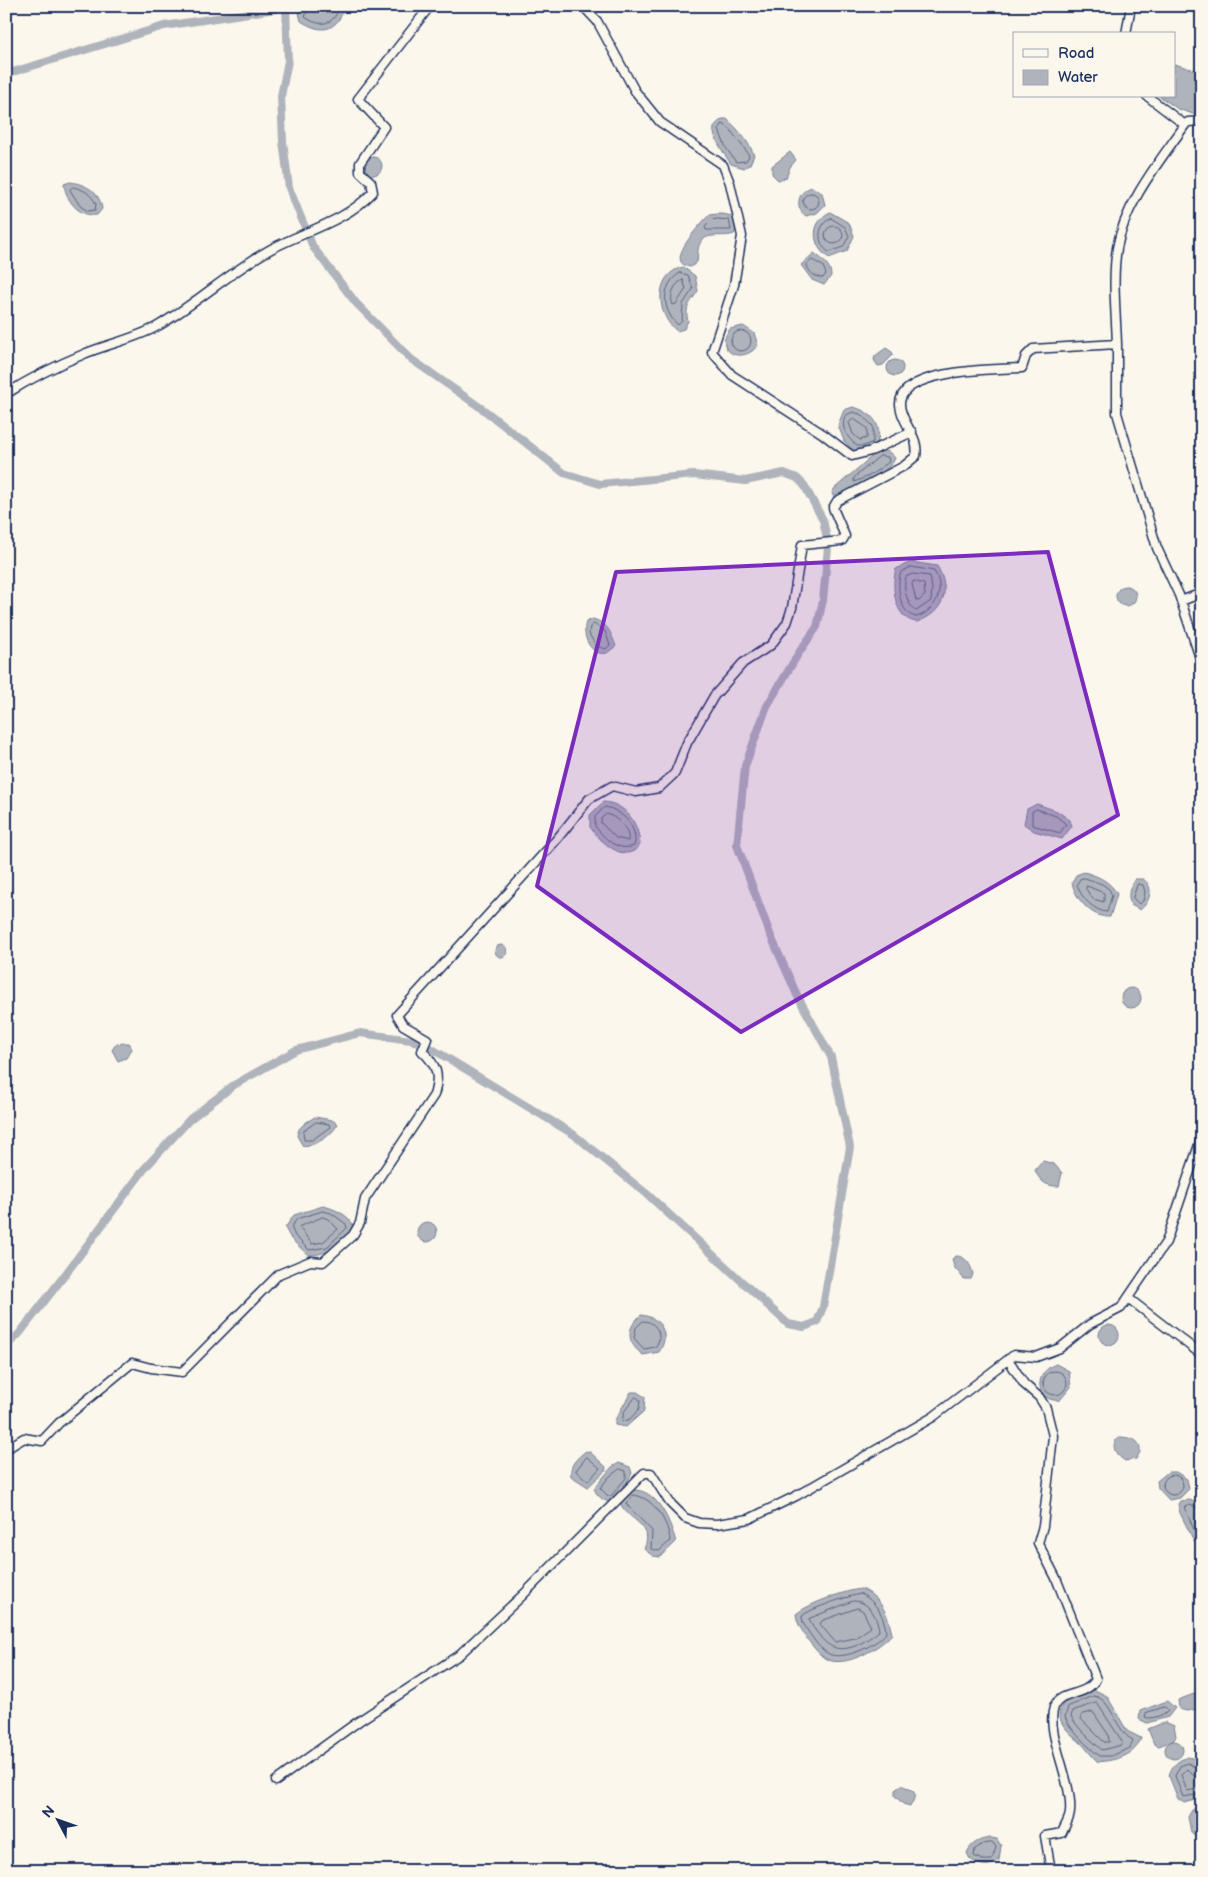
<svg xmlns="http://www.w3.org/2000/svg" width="1208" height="1877" viewBox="0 0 1208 1877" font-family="'Balsamiq Sans',sans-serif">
<rect width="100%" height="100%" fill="#fbf7ec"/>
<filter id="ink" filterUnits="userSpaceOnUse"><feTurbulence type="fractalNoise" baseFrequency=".02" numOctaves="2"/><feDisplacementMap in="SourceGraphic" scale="10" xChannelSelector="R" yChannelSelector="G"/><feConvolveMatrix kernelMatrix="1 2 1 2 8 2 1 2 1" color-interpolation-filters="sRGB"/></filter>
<g filter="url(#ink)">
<!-- water -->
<path fill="#afb3bb" stroke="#747e96" d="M308 6H345C337 31 323 35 301 21L299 13Z
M1174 64 1202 72V117L1178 109 1159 96H1174Z
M722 119H727C738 129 749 142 754 155L750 164 744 168 731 164C727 158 711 135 714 128 715 124 720 121 722 119Z
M790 152 796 160 790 167 786 178 778 180 772 174V166Z
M364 166a9 9 0 1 1 18 0a9 9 0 1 1-18 0Z
M70 182C86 184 100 192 102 209L97 215C79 217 66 201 64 184Z
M812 187 822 193 825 205 817 213 806 216C793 207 799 190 812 187Z
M830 212 849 223 854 236 847 251 829 258C811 246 810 222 830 212Z
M718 214C730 214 735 216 737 229L734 234C721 239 701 229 698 250 697 254 698 258 697 262L691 267C661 264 702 223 709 215Z
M814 253C822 259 831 265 831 276L824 285 812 280 801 265Z
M683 267 695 276 698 291C691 302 684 307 688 321L684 329 677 331C656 316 653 274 683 267Z
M743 326 754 333 758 345C743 366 712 351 730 329Z
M886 348 892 352 893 355 883 365 878 366 874 360 875 356Z
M887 368a8 8 0 1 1 16 0a8 8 0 1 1-16 0Z
M853 407C873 412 884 426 876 446L856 452 844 441 838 425 844 410Z
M879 450C887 450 890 452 895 458 891 472 849 496 834 498L832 493 834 489Z
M911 562 937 566C952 591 943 613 917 622 894 620 891 586 896 569Z
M1116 596a10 10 0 1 1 20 0a10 10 0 1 1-20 0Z
M593 619C609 624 610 632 616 646L607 653C591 657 581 636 586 622Z
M603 802C626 803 639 824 640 845 625 866 600 841 590 827V815Z
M1037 804 1057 811 1070 820 1072 826 1062 839 1034 831 1024 824 1027 809Z
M1084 872C1098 876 1110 881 1117 894L1110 917C1092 918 1076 900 1072 883L1076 875Z
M1135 879H1143C1155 887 1150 902 1140 910L1131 905C1127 896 1129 887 1135 879Z
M495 951a6 6 0 1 1 12 0a6 6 0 1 1-12 0Z
M1121 998a10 10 0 1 1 20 0a10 10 0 1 1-20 0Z
M124 1043H129L132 1049 126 1058 118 1061 112 1050 116 1044Z
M315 1117 332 1120 338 1124C330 1137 317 1145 303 1146L297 1136 299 1129 305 1123Z
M1043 1161 1054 1164 1062 1173 1059 1186C1047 1187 1039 1181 1035 1170Z
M323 1206C333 1208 349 1215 353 1225 347 1243 326 1256 308 1255L291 1239 285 1228 294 1215Z
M417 1232a10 10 0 1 1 20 0a10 10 0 1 1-20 0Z
M956 1256C966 1256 971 1265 973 1274L971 1279H964L954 1267 952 1259Z
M641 1315C661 1317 671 1335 659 1352L643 1355C627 1343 625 1329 641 1315Z
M1099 1335a10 10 0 1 1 20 0a10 10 0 1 1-20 0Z
M1056 1364 1069 1371 1071 1387 1060 1400C1036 1403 1032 1373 1056 1364Z
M631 1392H637L645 1397 644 1411 626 1427 615 1425V1420Z
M1121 1437C1131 1438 1141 1439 1140 1452L1136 1459 1125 1461C1117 1455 1112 1451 1115 1441Z
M586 1451 590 1452 606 1467 605 1471 588 1487 571 1476C569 1465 577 1458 586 1451Z
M619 1463 630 1467 632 1473 623 1490 610 1502C603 1501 596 1495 594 1488L612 1467Z
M1168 1472H1176L1187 1479 1189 1489 1180 1498 1169 1500 1158 1488 1157 1481Z
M630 1490C657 1487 670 1521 676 1542L660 1557 653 1556 644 1549C655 1524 629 1522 620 1503Z
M1190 1500 1202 1506V1542L1194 1541 1180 1513 1178 1504 1180 1501Z
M862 1589C881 1598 888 1614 892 1634 880 1648 845 1669 826 1659 819 1655 812 1645 807 1639 802 1630 797 1624 796 1614 808 1604 846 1590 862 1589Z
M1095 1690 1107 1696 1127 1731 1141 1738C1135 1757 1115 1760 1098 1762 1091 1756 1086 1747 1079 1741 1069 1733 1050 1717 1065 1702 1072 1696 1086 1695 1095 1690Z
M1202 1691V1708L1187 1711 1179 1709 1178 1700Z
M1167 1701 1175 1708 1168 1717 1147 1723 1139 1719 1140 1711Z
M1165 1722 1174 1726 1176 1736 1174 1740 1159 1746 1154 1744 1148 1729Z
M1165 1750a9 9 0 1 1 18 0a9 9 0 1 1-18 0Z
M1188 1757 1196 1759 1202 1771V1798L1184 1803 1178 1799 1169 1776C1171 1766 1178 1760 1188 1757Z
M902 1785 913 1791 916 1796 910 1806 903 1804 895 1796V1790Z
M1202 1805V1841L1191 1832 1188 1817 1192 1810Z
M991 1838 997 1839 1001 1846 999 1860C990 1868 980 1866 970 1859L967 1853C971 1843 980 1839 991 1838Z"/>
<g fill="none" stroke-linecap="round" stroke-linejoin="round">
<!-- shore -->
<path stroke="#566483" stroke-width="1" d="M309 6 305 17C321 28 334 25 340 6
M723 124 728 127 747 152 749 156 746 161 736 162 726 148 719 130Z
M73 187C84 189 91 194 96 204L95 210 88 211 80 206 70 190Z
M803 201a8 8 0 1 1 16 0a8 8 0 1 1-16 0Z
M831 218 845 227 849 236 843 247 829 252C816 244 817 224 831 218Z
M718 219 729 220 731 230H706L705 227 712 220Z
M825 235a9 9 0 1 1 18 0a9 9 0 1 1-18 0Z
M812 260 823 266 826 274 823 278C816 278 808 272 807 265Z
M680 273 688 275 693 289 683 304 682 321 678 325C662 311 660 285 680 273Z
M683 280 686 289 676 304 673 305C669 296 674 283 683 280Z
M731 341a10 10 0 1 1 20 0a10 10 0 1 1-20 0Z
M853 412 860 414 873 426V442L864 446H857C848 438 840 429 845 416Z
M854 419 867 428V438L860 440 853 434 849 423Z
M880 456 888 457 889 462 869 476 854 482V478Z
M912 567 934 571C946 590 936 610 917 617 899 615 896 585 901 572Z
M913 574 930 576 932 589 931 601 916 611C907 605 902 587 906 577Z
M914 581 924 584 925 595 919 601 916 600 912 584Z
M594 624 605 631 610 645 606 649 596 646 589 634 590 627Z
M605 807C621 809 640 829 634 846 617 852 604 838 595 826V817Z
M1037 809 1056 816 1066 824 1060 833 1032 825V812Z
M607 814C618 818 630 829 628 841L616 838 601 823V819Z
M1085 878 1102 884 1109 889 1112 895 1107 912C1094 911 1080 897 1077 884L1080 879Z
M1138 884 1143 885 1145 892 1143 901 1139 904 1133 898Z
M1087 886 1104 893V902L1093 899 1086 889Z
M316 1122 329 1124 330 1127 312 1140H304L303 1132Z
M323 1211 331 1213 346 1224 347 1228 327 1247 309 1250 295 1236 291 1227 297 1219Z
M323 1217 328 1219 338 1229 323 1242 312 1244 299 1227Z
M643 1321C657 1321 664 1337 655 1347L644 1349 634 1338 636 1328Z
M1043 1383a12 12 0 1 1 24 0a12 12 0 1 1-24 0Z
M636 1397 640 1400 639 1409 630 1419 622 1422 624 1412Z
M587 1457 600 1468 588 1481 576 1471Z
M620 1469 626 1471V1478L611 1496H608L600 1488 609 1477Z
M1163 1485a10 10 0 1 1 20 0a10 10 0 1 1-20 0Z
M633 1495C653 1496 669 1523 670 1541L659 1551 651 1549 652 1531 626 1504Z
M1202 1510 1190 1505 1184 1507 1197 1536 1202 1538
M861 1594C876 1601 885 1617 886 1633 877 1645 844 1661 829 1654 823 1651 816 1643 812 1637 808 1631 802 1624 802 1616 809 1609 851 1595 861 1594Z
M853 1601C868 1600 878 1617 879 1631 860 1646 836 1660 819 1635 815 1630 811 1625 809 1619Z
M858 1608 863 1611 871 1627 855 1638 835 1642 820 1624 822 1621Z
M1094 1696C1113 1699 1115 1732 1133 1740L1130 1748 1111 1756H1100C1089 1748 1069 1729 1065 1717L1068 1707Z
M1097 1703 1122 1741 1121 1745 1102 1750C1093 1742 1075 1726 1071 1716L1073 1711Z
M1165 1707 1168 1710C1164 1715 1151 1720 1145 1717L1146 1713Z
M1093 1712 1108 1734 1109 1742H1104L1081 1719 1082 1715Z
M1202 1771 1188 1763 1180 1766 1175 1776 1183 1797 1202 1794
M1202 1777 1194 1776 1187 1769 1181 1775 1187 1791 1202 1788
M993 1843 996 1847 992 1860H982L974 1856 975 1849 983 1844Z"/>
<!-- canal -->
<path stroke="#afb3bb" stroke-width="8" d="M286 6 288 61 281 96 283 141 289 188 313 247 356 303 411 359 484 410 564 473 600 484 694 475 745 481 784 473 797 478 804 485 823 520 827 539
M6 74 164 26 275 9 280 6
M6 1346 19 1334 61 1280 145 1168 190 1119 234 1085 296 1050 360 1033 411 1040 429 1047 573 1134 647 1194 788 1324 804 1327 817 1322 823 1307 850 1147 831 1057 797 995 770 934 737 845 745 766 767 706 800 651 817 627 823 600 828 547"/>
<defs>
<path id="minor" d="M583 6 597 21 635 91 660 122 723 165 730 183 742 236 734 285 712 352 732 375 823 434 852 456 871 451 912 432
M1126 34 1131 6
M1147 96 1185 125
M1117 344V413L1157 548 1179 595 1202 664
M6 394C31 378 57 365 84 354 108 344 135 339 158 326 197 303 231 271 271 249 307 230 345 222 373 192L371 182 360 172V163L384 127 358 99 430 6
M1181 601 1202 593
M1128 1298 1202 1355
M1008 1359 1024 1384 1039 1397 1046 1408 1053 1436 1043 1526 1038 1543 1056 1578 1096 1679C1086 1698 1060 1690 1054 1707 1045 1733 1073 1781 1070 1812 1070 1819 1064 1827 1062 1833L1045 1836 1051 1871
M6 1449 24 1438 42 1441 59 1423 132 1363 151 1368 182 1372 279 1274 310 1261 323 1262 353 1235 360 1223 365 1199 434 1095C440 1075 437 1065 422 1051L427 1039 403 1025 397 1015 557 839 589 799 612 786 636 792 659 788 675 773 687 743 714 696 743 663 771 645 787 623 792 608 802 545 842 541 845 536 833 508 837 501 904 466 916 456C920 437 901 423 900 405 898 369 997 369 1022 368L1026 356 1033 349 1117 344C1116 313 1112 279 1117 248 1125 203 1159 162 1185 125L1188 122 1202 121
M276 1781 359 1721 459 1655 524 1594 644 1473H651L670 1503 685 1518 699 1523 717 1524 749 1519 796 1496 933 1417 1014 1355 1036 1357 1060 1348 1090 1324 1121 1308 1166 1242 1202 1136"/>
</defs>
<!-- minor casing -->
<use href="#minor" stroke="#1b2f5e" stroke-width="11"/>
<!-- minor -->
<use href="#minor" stroke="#fbf7ec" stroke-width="8"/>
</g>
</g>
<!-- marked area -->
<path fill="#7b2cbf" fill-opacity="0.2" stroke="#7b2cbf" stroke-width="4" stroke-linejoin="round" d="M1048 552 1118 815 741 1032 537 886 616 572Z"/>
<!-- margin -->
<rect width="1208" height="1877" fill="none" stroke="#fbf7ec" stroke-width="25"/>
<rect x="12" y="12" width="1183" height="1852" fill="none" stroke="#1b2f5e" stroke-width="2" filter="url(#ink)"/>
<!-- legend -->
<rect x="1013" y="32" width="162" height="65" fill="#fbf7ec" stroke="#a1a7b3"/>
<rect x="1023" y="49" width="25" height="8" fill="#fbf7ec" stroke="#a1a7b3"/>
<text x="1058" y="58" font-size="15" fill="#1b2f5e">Road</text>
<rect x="1023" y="70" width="25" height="15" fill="#afb3bb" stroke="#a1a7b3"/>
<text x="1058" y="82" font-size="15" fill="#1b2f5e">Water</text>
<!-- north arrow -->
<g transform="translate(58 1820) rotate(311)" stroke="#fbf7ec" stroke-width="4" paint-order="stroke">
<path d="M0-4L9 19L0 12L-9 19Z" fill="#1b2f5e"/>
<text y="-8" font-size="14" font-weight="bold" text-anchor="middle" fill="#1b2f5e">N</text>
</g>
</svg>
